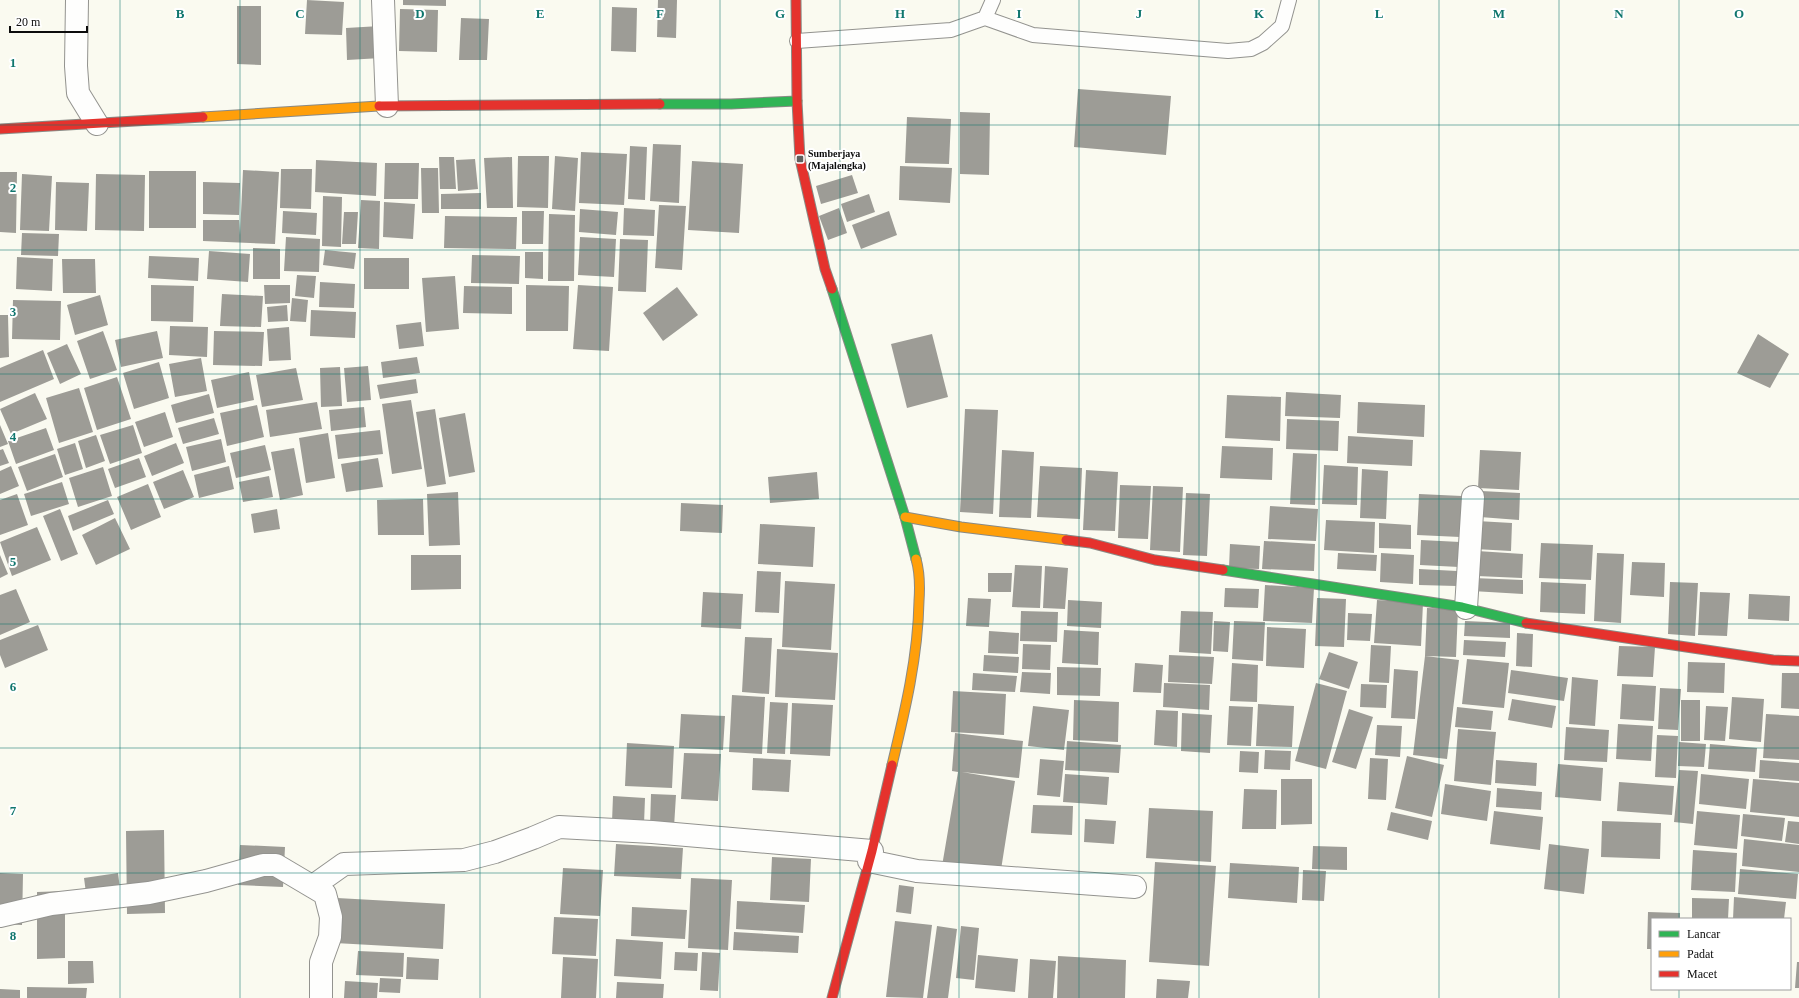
<svg xmlns="http://www.w3.org/2000/svg" width="1799" height="998" viewBox="0 0 1799 998" font-family="Georgia,serif">
<rect width="100%" height="100%" fill="#fafaf0"/>
<!-- building -->
<path fill="#9d9c96" d="M307 0 344 2 342 35 305 34Z
M403 0H446V6L403 5Z
M658 0H677L676 38 657 37Z
M237 6H261V65L237 64Z
M612 7 637 8 636 52 611 51Z
M400 9 438 10 437 52 399 51Z
M461 18 489 19 487 60H459Z
M380 26 381 58 347 60 346 28Z
M1078 89 1171 96 1166 155 1074 147Z
M960 112 990 113 989 175 960 174Z
M907 117 951 119 949 164 905 163Z
M653 144 681 145 679 203 650 201Z
M630 146 647 147 645 200 628 199Z
M581 152 627 154 624 205 579 203Z
M518 156H549L548 208 517 207Z
M555 156 578 158 575 211 552 209Z
M439 157H454L456 189H440Z
M512 157 513 208H487L484 158Z
M475 159 478 189 458 191 456 160Z
M316 160 377 163 376 196 315 192Z
M692 161 743 164 739 233 688 230Z
M385 163H419L418 199H384Z
M900 166 952 168 950 203 899 200Z
M421 168H438L439 213H422Z
M281 169H312L311 209 280 208Z
M243 170 279 172 275 244 203 241V220H239L240 235Z
M149 171H196V228H149Z
M0 172H17L16 233 0 232Z
M22 174 52 176 49 231 20 230Z
M96 174 145 175 144 231 95 230Z
M852 175 858 193 821 204 816 186Z
M56 182 89 183 87 231 55 230Z
M203 182 240 183 239 215 203 214Z
M481 193V209H441V194Z
M869 194 875 212 847 222 841 204Z
M323 196 342 197 341 247 322 246Z
M361 200 380 201 379 249 358 248Z
M384 202 415 204 413 239 383 237Z
M659 205 686 206 682 270 655 268Z
M624 208 655 210 654 236 623 235Z
M839 208 847 233 828 240 819 216Z
M580 209 618 212 616 235 579 232Z
M283 211 317 213 316 235 282 233Z
M522 211H544L543 244H522Z
M889 211 897 235 861 249 852 225Z
M344 212H358L356 244H342Z
M549 214 575 215 574 281H548Z
M445 216 517 217 516 249 444 248Z
M22 233 59 234 58 256 21 255Z
M286 237 320 239 319 272 284 271Z
M580 237 616 239 614 277 578 275Z
M620 239 648 240 646 292 618 291Z
M253 248 280 249V279H253Z
M325 250 356 253 354 269 323 265Z
M209 251 250 254 248 282 207 279Z
M525 252H543V279L525 278Z
M472 255 520 256 519 284 471 283Z
M149 256 199 258 198 281 148 278Z
M17 257 53 259 52 291 16 289Z
M364 258H409V289H364Z
M62 259H95L96 293H63Z
M297 275 316 276 314 298 295 296Z
M455 276 459 329 426 332 422 278Z
M320 282 355 284 354 308 319 307Z
M151 285 194 286 193 322 151 321Z
M264 285H290V303L265 304Z
M526 285 569 286 568 331H526Z
M578 285 613 287 609 351 573 349Z
M464 286 512 287V314L463 313Z
M677 287 698 315 663 341 643 313Z
M222 294 263 296 261 327 220 326Z
M100 295 108 325 75 335 67 305Z
M292 298 308 300 306 322 290 321Z
M13 300 61 301 60 340 12 339Z
M287 305 288 321 268 322 267 307Z
M311 310 356 312 355 338 310 336Z
M0 315H8L9 357 0 358Z
M421 322 424 346 399 349 396 325Z
M170 326 208 327 207 357 169 355Z
M289 327 291 360 269 361 267 329Z
M103 331 117 370 90 379 77 341Z
M157 331 163 358 121 367 115 340Z
M214 331 264 332 262 366 213 365Z
M932 334 948 397 907 408 891 344Z
M1758 334 1789 354 1770 388 1737 373Z
M67 344 81 374 60 384 47 353Z
M43 350 54 379 0 402V368Z
M417 357 420 373 383 378 381 362Z
M201 358 207 391 175 397 169 364Z
M159 362 169 398 134 409 123 373Z
M368 366 371 400 347 402 344 368Z
M340 367 342 406 321 407 320 368Z
M296 368 303 400 262 407 256 375Z
M249 372 254 400 217 408 211 380Z
M117 377 131 419 97 430 84 388Z
M416 379 418 393 380 399 377 385Z
M79 388 93 432 59 443 46 398Z
M1286 392 1341 395 1340 418 1285 416Z
M35 393 47 419 11 434 0 409Z
M209 394 214 413 176 423 171 405Z
M1227 395 1281 397 1280 441 1225 438Z
M411 400 422 469 392 474 382 404Z
M317 402 322 429 270 437 266 410Z
M1358 402 1425 405 1424 437 1357 433Z
M257 405 264 437 227 446 220 413Z
M364 407 366 427 331 431 329 410Z
M435 409 446 484 427 487 416 412Z
M965 409 998 410 993 514 960 512Z
M165 412 173 437 144 447 135 422Z
M465 413 475 472 449 477 439 418Z
M214 418 219 434 183 444 178 428Z
M1287 419 1339 421 1338 451 1286 449Z
M0 425 8 444 0 447Z
M133 425 142 453 110 464 100 435Z
M46 428 54 450 16 464 8 441Z
M380 430 383 454 338 459 335 435Z
M328 433 335 478 306 483 299 438Z
M96 435 105 461 86 468 78 441Z
M1348 436 1413 440 1412 466 1347 463Z
M221 439 226 462 192 471 186 447Z
M75 443 83 469 65 475 57 449Z
M176 443 184 463 152 476 144 456Z
M265 445 271 470 236 478 230 453Z
M1222 446 1273 448 1272 480 1220 478Z
M294 448 303 495 280 500 271 452Z
M3 449 9 463 0 466V450Z
M1002 450 1034 452 1031 518 999 517Z
M1480 450 1521 452 1519 490 1478 488Z
M1293 453 1317 454 1315 505 1290 504Z
M55 454 63 477 27 491 18 467Z
M139 458 146 477 115 488 108 469Z
M378 458 383 487 346 492 341 464Z
M1324 465 1358 467 1357 505 1322 504Z
M11 466 19 486 0 494V471Z
M229 466 234 489 199 498 194 475Z
M1040 466 1082 468 1080 519 1037 517Z
M103 467 112 496 78 507 69 478Z
M1362 469 1388 471 1386 519 1360 518Z
M183 470 194 497 164 509 153 482Z
M1086 470 1118 472 1115 531 1083 530Z
M817 472 819 499 770 503 768 477Z
M269 476 273 497 243 502 239 482Z
M62 482 69 504 31 516 24 494Z
M148 484 161 517 131 530 117 497Z
M1120 485 1151 486 1148 539 1118 538Z
M1153 486 1183 487 1180 552 1150 550Z
M1481 491 1520 493 1519 520 1480 517Z
M458 492 460 545 429 546 427 494Z
M1186 493 1210 494 1207 556 1183 555Z
M17 494 28 525 0 535V500Z
M1419 494 1462 496 1460 537 1417 535Z
M423 499 424 535H378L377 500Z
M108 500 114 514 73 531 68 516Z
M681 503 723 505 722 533 680 531Z
M1270 506 1318 509 1316 541 1268 539Z
M60 509 78 554 61 561 43 516Z
M277 509 280 529 254 533 251 514Z
M115 518 130 549 96 565 82 535Z
M1326 520 1375 522 1374 553 1324 550Z
M1477 521 1512 523 1511 551 1475 549Z
M1379 523 1411 525V549L1379 548Z
M760 524 815 527 813 567 758 564Z
M37 527 51 560 12 576 0 542Z
M1421 540 1460 542 1459 567 1420 565Z
M1264 541 1315 544 1314 571 1262 569Z
M1541 543 1593 545 1591 580 1539 578Z
M1230 544 1260 546 1259 569 1229 568Z
M1477 551 1523 554 1522 578 1477 576Z
M1338 553 1377 555 1376 571 1337 569Z
M1381 553 1414 555 1413 584 1380 582Z
M1597 553 1624 554 1621 623 1594 621Z
M0 555 8 574 0 578Z
M411 555H461V589L411 590Z
M1632 562 1665 563 1664 597 1630 595Z
M1015 565 1042 566 1040 608 1012 607Z
M1045 566 1068 568 1065 609 1043 608Z
M1419 569 1457 571V586L1419 585Z
M757 571 781 572 779 613 755 612Z
M988 573H1012L1011 592H988Z
M1473 578 1523 580V594L1472 591Z
M785 581 835 584 831 650 782 647Z
M1541 582 1586 584 1585 614 1540 612Z
M1670 582 1698 583 1695 636 1668 634Z
M1265 585 1314 588 1312 623 1263 621Z
M1225 588 1259 589 1258 608 1224 607Z
M16 589 30 622 0 635V595Z
M703 592 743 594 741 629 701 627Z
M1700 592 1730 593 1727 636 1698 635Z
M1749 594 1790 596 1789 621 1748 619Z
M968 598 991 599 989 627 966 626Z
M1317 598 1346 599 1344 647 1315 646Z
M1068 600 1102 602 1101 628 1067 626Z
M1377 600 1423 603 1421 646 1374 643Z
M1427 608 1458 609 1456 657 1425 656Z
M1021 611 1058 612 1057 642 1020 641Z
M1181 611 1213 612 1211 654 1179 652Z
M1348 613 1372 614 1370 641 1347 640Z
M1214 621 1230 622 1228 652 1213 651Z
M1234 621 1265 622 1263 661 1232 659Z
M1465 621 1510 623V638L1464 636Z
M38 625 48 650 5 668 0 655V640Z
M1267 627 1306 629 1304 668 1266 666Z
M1064 630 1099 632 1098 665 1062 663Z
M989 631 1019 633 1018 654 988 653Z
M1517 633 1533 634 1532 667 1516 666Z
M745 637 772 638 769 694 742 692Z
M1464 640 1506 642 1505 657 1463 655Z
M1023 644 1051 645 1050 670 1022 669Z
M1371 645 1391 646 1389 683 1369 682Z
M1619 646 1655 647 1653 677 1617 676Z
M777 649 838 653 835 700 775 697Z
M1329 652 1358 662 1349 689 1319 679Z
M984 655 1019 657 1018 673 983 671Z
M1169 655 1214 657 1212 684 1168 682Z
M1425 656 1459 660 1447 759 1413 755Z
M1467 659 1509 663 1504 708 1462 704Z
M1688 662 1725 663 1724 693 1687 692Z
M1135 663 1163 665 1161 693 1133 692Z
M1232 663 1258 665 1257 702 1230 701Z
M1057 667 1101 668 1100 696 1057 695Z
M1394 669 1418 671 1415 719 1391 718Z
M1511 670 1568 678 1564 701 1508 693Z
M1022 672 1051 673 1050 694 1020 692Z
M973 673 1017 676 1015 692 972 690Z
M1782 673H1799V709L1781 708Z
M1572 677 1598 680 1595 726 1569 724Z
M1164 683 1210 685 1209 710 1163 707Z
M1316 683 1347 691 1326 769 1295 761Z
M1361 684 1387 685 1386 708 1360 707Z
M1622 684 1656 686 1654 721 1620 719Z
M1660 688 1681 689 1678 730 1658 729Z
M953 691 1006 694 1004 735 951 732Z
M732 695 765 697 762 754 729 752Z
M1732 697 1764 699 1761 742 1729 739Z
M1512 699 1556 706 1552 728 1508 720Z
M1074 700 1119 702 1118 742 1073 740Z
M1681 700H1700V741H1681Z
M770 702 788 703 785 754 767 753Z
M792 703 833 705 830 756 790 754Z
M1258 704 1294 706 1292 747 1256 746Z
M1033 706 1069 710 1064 750 1028 746Z
M1229 706 1253 707 1251 746 1227 745Z
M1706 706 1728 707 1725 741 1704 740Z
M1457 707 1493 711 1491 730 1455 727Z
M1349 709 1373 717 1356 769 1332 762Z
M1156 710 1178 711 1177 747 1154 745Z
M1182 713 1212 715 1210 753 1181 751Z
M681 714 725 716 723 750 679 748Z
M1766 714 1799 716V760L1763 758Z
M1618 724 1653 726 1651 761 1616 759Z
M1377 725 1402 726 1400 757 1375 755Z
M1566 727 1609 730 1607 762 1564 760Z
M1458 729 1496 732 1491 785 1454 781Z
M955 733 1023 741 1019 778 962 772 1015 781 1000 876 942 866 958 772 952 771Z
M1657 735 1678 736 1676 778 1655 777Z
M1067 741 1121 745 1119 773 1065 770Z
M1679 742 1706 744 1704 767 1678 766Z
M627 743 674 746 672 788 625 786Z
M1710 744 1757 748 1755 772 1708 769Z
M1265 750 1291 751 1290 770 1264 769Z
M1240 751 1259 752 1258 773 1239 772Z
M684 753 721 754 718 801 681 799Z
M1407 756 1444 765 1432 817 1395 808Z
M753 758 791 760 789 792 752 790Z
M1370 758 1388 759 1386 800 1368 799Z
M1040 759 1064 761 1060 797 1037 795Z
M1496 760 1537 763 1536 786 1495 783Z
M1760 760 1799 763V781L1759 778Z
M1558 764 1603 768 1601 801 1555 797Z
M1679 770 1698 771 1693 824 1674 822Z
M1065 774 1109 777 1107 805 1063 802Z
M1701 774 1749 779 1746 809 1699 804Z
M1281 779H1312V824L1281 825Z
M1753 779 1799 783V817L1750 812Z
M1619 782 1674 786 1672 815 1617 811Z
M1445 784 1491 791 1487 821 1441 814Z
M1497 788 1542 792 1541 810 1496 807Z
M1244 789 1277 790 1276 829H1242Z
M651 794 676 795 674 827 650 826Z
M613 796 645 798 644 824 612 822Z
M1033 805 1073 806 1072 835 1031 833Z
M1149 808 1213 811 1211 862 1146 858Z
M1494 811 1543 817 1540 850 1490 844Z
M1697 811 1740 815 1737 849 1694 845Z
M1391 812 1432 821 1428 840 1387 830Z
M1743 814 1785 818 1782 841 1741 836Z
M1085 819 1116 821 1114 844 1084 842Z
M1602 821 1661 823 1660 859 1601 857Z
M1788 821 1799 822V844L1785 842Z
M164 830 165 913 127 914 126 831Z
M1744 839 1799 845V872L1742 866Z
M616 844 683 848 681 879 614 876Z
M1549 844 1589 849 1584 894 1544 889Z
M240 845 285 847 283 887 238 885Z
M1313 846 1347 847V870L1312 869Z
M1693 850 1737 853 1735 892 1691 890Z
M772 857 811 859 809 902 770 900Z
M1155 862 1216 866 1209 966 1149 962Z
M1230 863 1299 867 1297 903 1228 898Z
M563 868 603 870 600 916 560 914Z
M1740 869 1798 874 1796 899 1738 894Z
M1303 870 1326 871 1324 901 1302 900Z
M0 873 23 874 22 925 0 924Z
M118 873 122 904 88 908 84 878Z
M691 878 732 880 728 950 688 948Z
M899 885 914 887 911 914 896 912Z
M65 891V958L37 959V892Z
M1734 897 1786 902 1784 919H1733Z
M337 898 445 904 443 949 335 943Z
M1692 898 1729 899 1728 919H1692Z
M737 901 805 905 803 933 736 929Z
M632 907 687 910 685 939 631 936Z
M1648 912 1680 913V919H1652V949H1647Z
M554 917 598 919 596 956 552 954Z
M895 921 932 925 923 998 886 997Z
M937 926 957 929 948 998H927Z
M961 926 979 928 974 980 956 978Z
M734 932 799 936 798 953 733 950Z
M616 939 663 942 661 979 614 976Z
M358 951 404 953 403 977 356 975Z
M675 952 698 953 697 971 674 970Z
M702 952 720 953 718 991 700 990Z
M978 955 1018 959 1015 992 975 988Z
M1058 956 1126 960 1125 998H1057Z
M407 957 439 959 438 980 406 979Z
M563 957 598 959 596 998H561Z
M1030 959 1056 961 1053 998H1028Z
M68 961H93L94 983 68 984Z
M1797 962H1799V988H1795Z
M380 978 401 979 400 993 379 992Z
M1157 979 1190 981 1188 998H1156Z
M345 981 378 983 377 998H344Z
M617 982 664 984 663 998H616Z
M27 987 87 988 86 998H27Z
M0 989 20 990V998H0Z"/>
<g fill="none" stroke-linecap="round" stroke-linejoin="round">
<defs>
<path id="lane" d="M985 18 1033 35 1228 51 1251 49 1263 43 1282 26 1289 0
M797 41 951 30 985 18 993 0"/>
<path id="street" d="M77 0 76 66 78 93 97 124
M383 0 387 106
M1466 608 1473 497
M869 861 917 871 1135 887
M313 886 344 864 464 860 495 852 533 838 559 827 652 832 872 851
M0 916 51 904 149 893 206 881 263 865H276L325 894 331 917 330 937 321 962V998"/>
<path id="fast" d="M660 104H731L797 101
M832 289 905 517 916 559
M1223 570 1462 607 1526 623"/>
<path id="slow" d="M203 117 379 106
M905 517 961 527 1066 540
M892 765C905 711 918 657 919 601 920 587 920 573 916 559"/>
<path id="jam" d="M796 0 797 101 800 159 825 269 832 289
M379 106 660 104
M0 129 203 117
M1066 540 1090 543 1155 560 1223 570
M1526 623 1773 660 1799 661
M832 998 872 851 892 765"/>
</defs>
<!-- lane casing -->
<use href="#lane" stroke="#93938f" stroke-width="16"/>
<!-- street casing -->
<use href="#street" stroke="#93938f" stroke-width="24"/>
<!-- fast casing -->
<use href="#fast" stroke="#8a8a85" stroke-width="11"/>
<!-- slow casing -->
<use href="#slow" stroke="#8a8a85" stroke-width="11"/>
<!-- jam casing -->
<use href="#jam" stroke="#8a8a85" stroke-width="11"/>
<!-- lane -->
<use href="#lane" stroke="#fefefd" stroke-width="14"/>
<!-- street -->
<use href="#street" stroke="#fefefd" stroke-width="22"/>
<!-- fast -->
<use href="#fast" stroke="#30b455" stroke-width="9"/>
<!-- slow -->
<use href="#slow" stroke="#ff9f0a" stroke-width="9"/>
<!-- jam -->
<use href="#jam" stroke="#e5322d" stroke-width="9"/>
</g>
<!-- grid -->
<path fill="none" stroke="#0f766e" stroke-width="1" stroke-opacity="0.55" d="M120 0V998M240 0V998M360 0V998M480 0V998M600 0V998M720 0V998M840 0V998M959 0V998M1079 0V998M1199 0V998M1319 0V998M1439 0V998M1559 0V998M1679 0V919M0 125H1799M0 250H1799M0 374H1799M0 499H1799M0 624H1799M0 748H1799M0 873H1799M1679 989V998"/>
<!-- markers -->
<rect fill="#5f5f5c" stroke="#fff" stroke-width="1.5" x="796" y="155" width="8" height="8" rx="2"/>
<g text-anchor="middle" stroke-width="4" stroke-linejoin="round" paint-order="stroke">
<!-- poi labels -->
<g font-size="10" font-weight="bold" fill="#0c0c0c" stroke="#fff" text-anchor="start">
<text x="808" y="157">Sumberjaya<tspan x="808" dy="12">(Majalengka)</tspan></text>
</g>
</g>
<g font-size="13" text-anchor="middle" font-weight="bold" fill="#0f766e" stroke="#fff" stroke-width="4" stroke-linejoin="round" paint-order="stroke">
<text x="180" y="18">B</text>
<text x="300" y="18">C</text>
<text x="420" y="18">D</text>
<text x="540" y="18">E</text>
<text x="660" y="18">F</text>
<text x="780" y="18">G</text>
<text x="900" y="18">H</text>
<text x="1019" y="18">I</text>
<text x="1139" y="18">J</text>
<text x="1259" y="18">K</text>
<text x="1379" y="18">L</text>
<text x="1499" y="18">M</text>
<text x="1619" y="18">N</text>
<text x="1739" y="18">O</text>
<text x="13" y="67">1</text>
<text x="13" y="192">2</text>
<text x="13" y="316">3</text>
<text x="13" y="441">4</text>
<text x="13" y="566">5</text>
<text x="13" y="691">6</text>
<text x="13" y="815">7</text>
<text x="13" y="940">8</text>
</g>
<!-- legend -->
<rect x="1651" y="918" width="140" height="72" fill="#ffffff" stroke="#9e9e9e"/>
<rect x="1659" y="931" width="20" height="6" fill="#30b455" stroke="#9e9e9e"/>
<text x="1687" y="938" font-size="12" fill="#0c0c0c">Lancar</text>
<rect x="1659" y="951" width="20" height="6" fill="#ff9f0a" stroke="#9e9e9e"/>
<text x="1687" y="958" font-size="12" fill="#0c0c0c">Padat</text>
<rect x="1659" y="971" width="20" height="6" fill="#e5322d" stroke="#9e9e9e"/>
<text x="1687" y="978" font-size="12" fill="#0c0c0c">Macet</text>
<!-- scale -->
<path d="M10 26v6h77v-6" fill="none" stroke="#0c0c0c" stroke-width="2"/>
<text x="16" y="26" font-size="12" fill="#0c0c0c" stroke="#ffffff" stroke-width="3" paint-order="stroke">20 m</text>
</svg>
